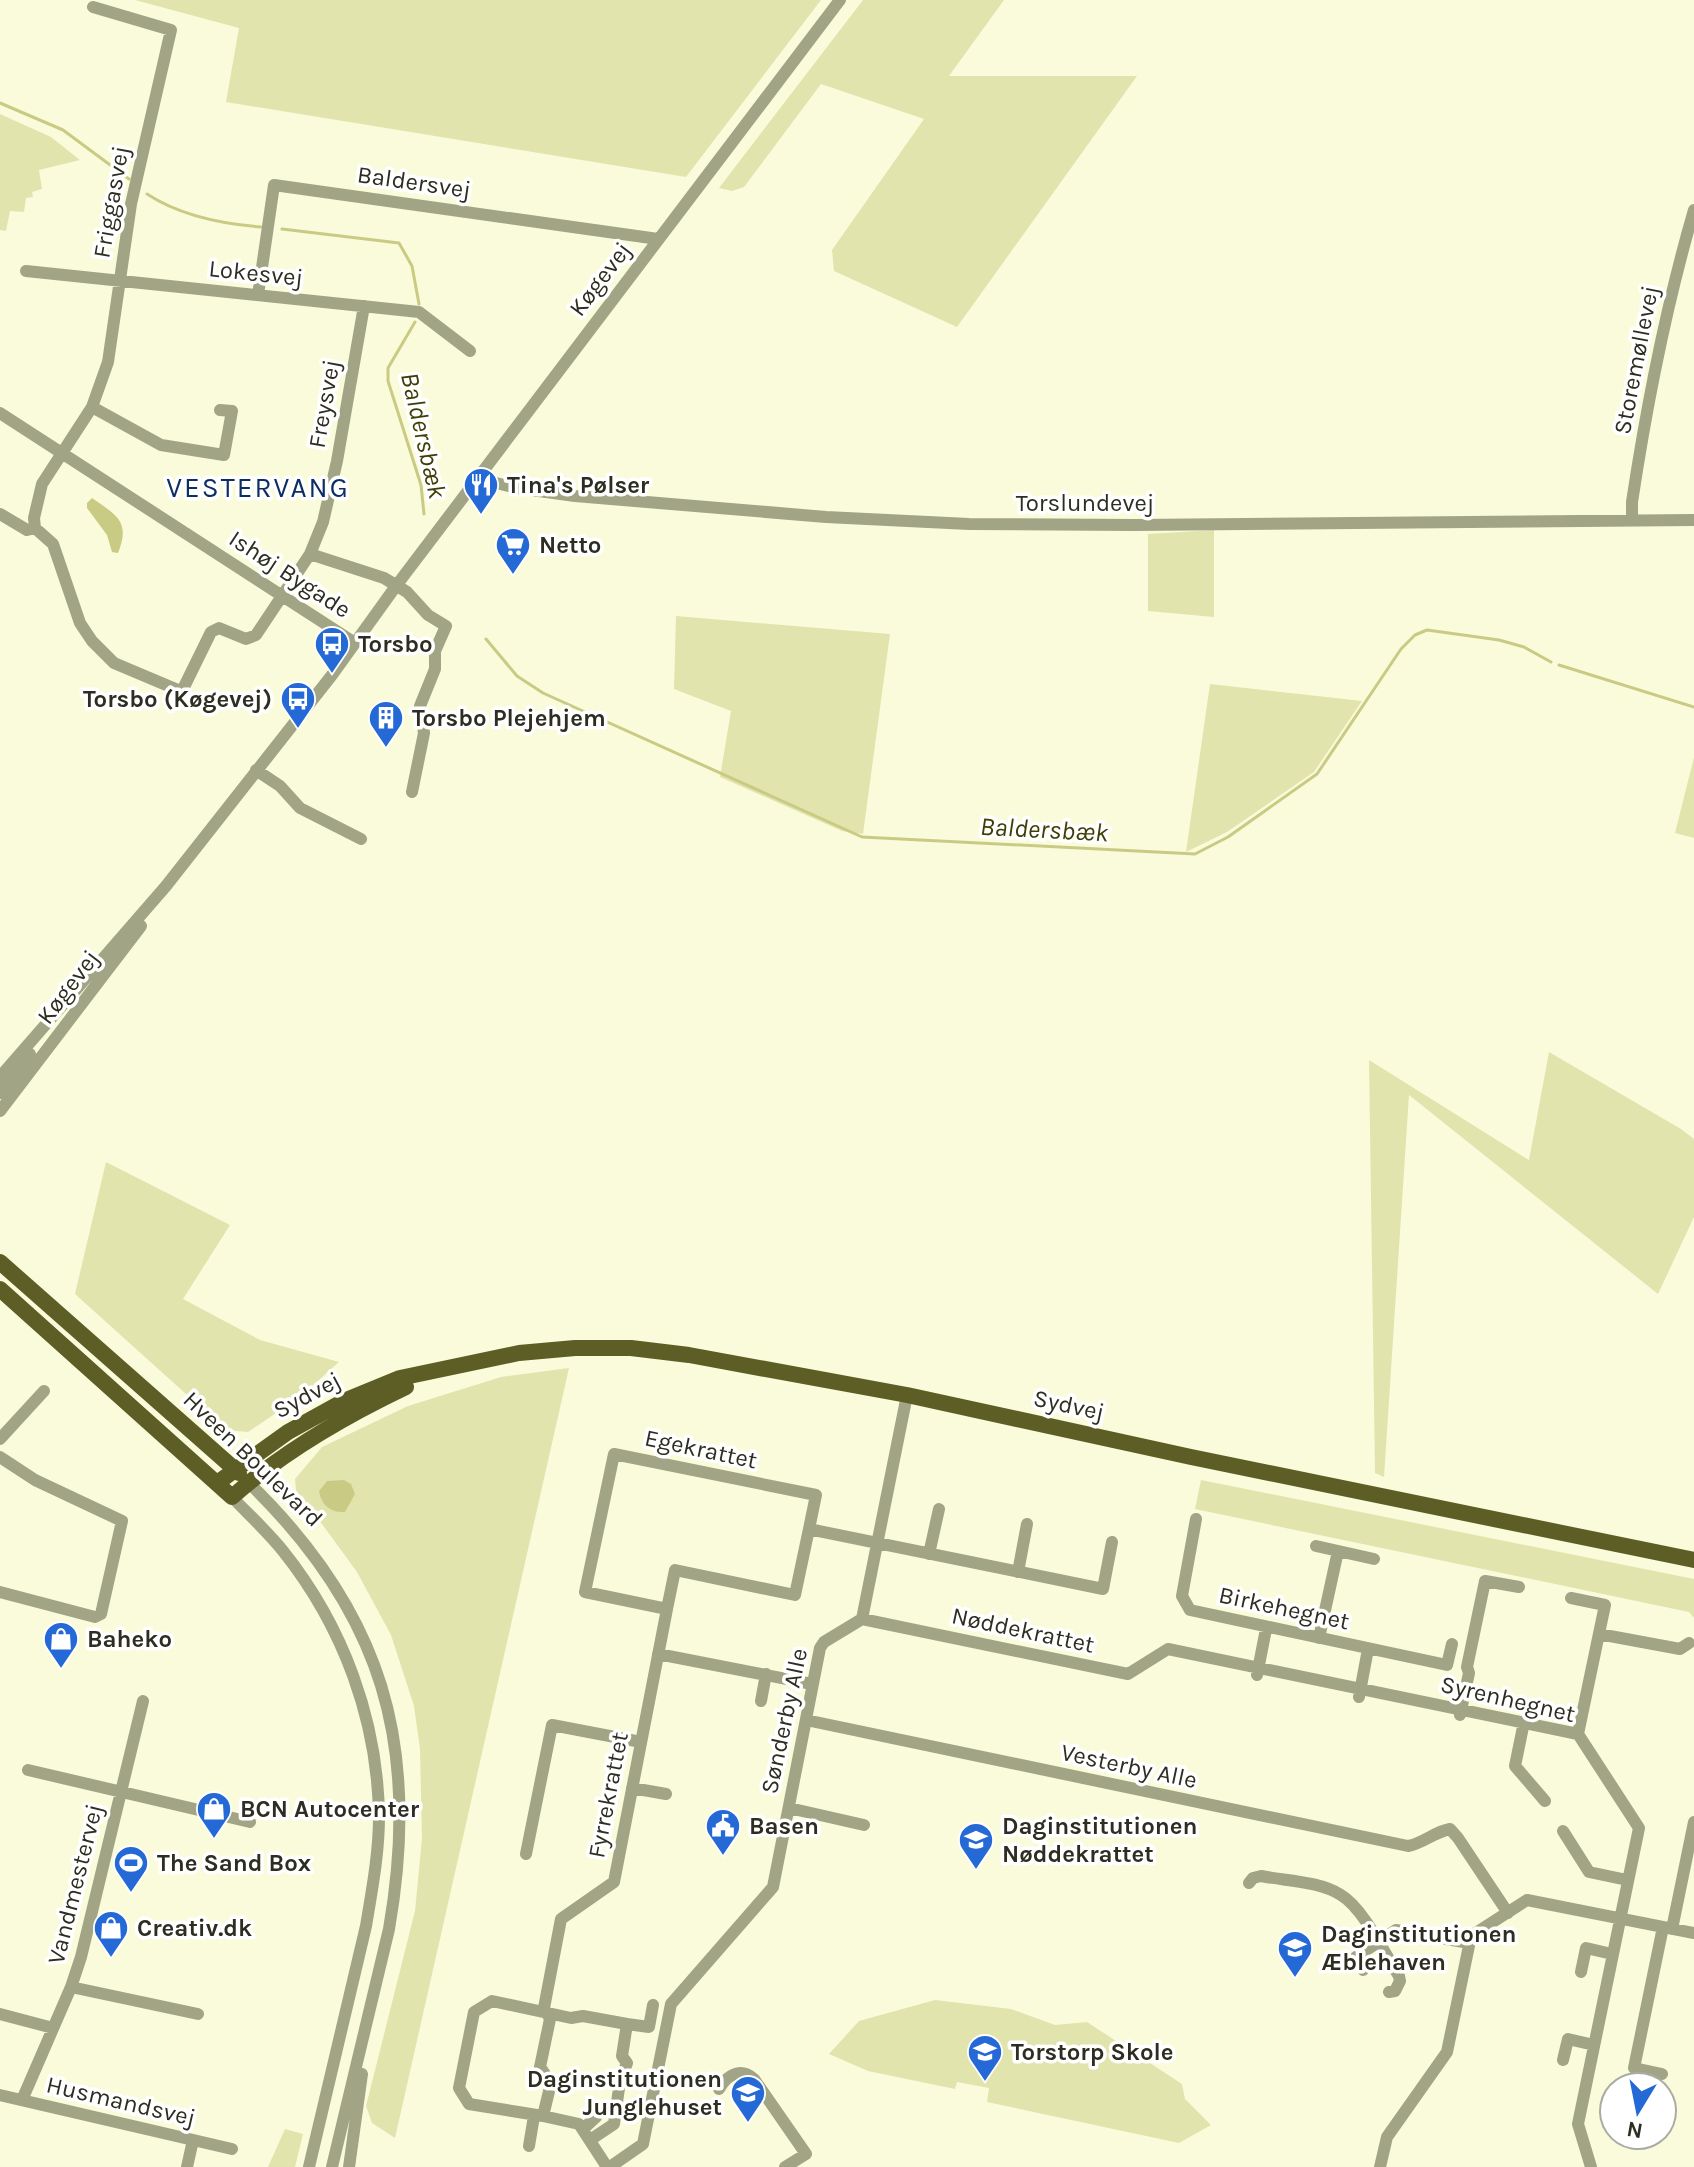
<svg xmlns="http://www.w3.org/2000/svg" width="1694" height="2167" viewBox="0 0 1694 2167" font-family="Karla,sans-serif">
<rect width="100%" height="100%" fill="#fafbdb"/>
<!-- green -->
<path fill="#e2e4ae" d="M135 0H821L686 177 226 102 239 28Z
M863 0H1004L949 76H1137L957 327 834 271 832 250 924 119 821 84 744 187 732 191 719 188Z
M0 114 51 137 80 160 39 170 42 189 32 192 33 197 26 198 24 212 10 211 6 231 0 230Z
M1214 530V617L1148 611V534Z
M676 616 890 634 863 834 842 831 720 777 731 711 674 689Z
M1210 684 1362 701 1314 772 1227 832 1186 852Z
M1694 757V838L1675 833Z
M1549 1052 1681 1129 1694 1139V1217L1658 1294 1409 1095 1384 1477 1375 1473 1369 1060 1529 1160Z
M106 1162 230 1225 183 1299 260 1340 339 1362 301 1396 248 1432 226 1430 75 1294Z
M569 1368 395 2138 372 2123 366 2106 415 1911 422 1838 420 1749 414 1706 391 1635 357 1572 322 1524 297 1501 295 1479 322 1447 408 1406 501 1377Z
M1201 1480 1694 1579V1618L1689 1612 1195 1509Z
M935 2000 1011 2009 1055 2025 1087 2022 1182 2084 1185 2099 1211 2125 1179 2143 987 2102 989 2088 957 2082 955 2089 868 2071 829 2054 859 2021Z
M285 2129 303 2134 295 2167H268Z"/>
<!-- water -->
<path fill="#c9cb84" d="M92 498C116 515 131 521 118 553L112 552 107 535 87 508V503Z
M344 1480 351 1484 355 1494 345 1512C331 1513 321 1505 319 1491L327 1481Z"/>
<g fill="none" stroke-linecap="round" stroke-linejoin="round">
<!-- stream -->
<path stroke="#c9cb84" stroke-width="3" d="M0 103 63 130 129 179
M147 194C179 215 223 224 261 227
M282 229 399 243 412 266 419 304
M415 322 388 368V381L421 485 424 514
M486 639 517 676 543 693 862 837 1195 854 1228 837 1317 774 1401 649 1415 635 1427 630 1499 640 1524 647 1551 662
M1559 665 1694 707"/>
<!-- minor -->
<path stroke="#a2a486" stroke-width="12" d="M26 271 419 312 470 351
M258 295 274 185 658 239
M92 407 161 445 224 455 232 411 220 410
M0 413 355 643
M480 475 496 483 517 488 575 496 826 517 969 524 1134 525 1694 520
M0 514 27 530 35 528 53 544 80 623 92 641 114 663 178 690 183 689 211 632 219 628 246 639 256 635 310 554 323 522 337 461 364 306
M1632 520V502C1647 403 1666 306 1694 210
M35 528 34 518 42 484 92 407 108 362 131 204 171 30 93 7
M310 554 384 578 407 592 428 615 446 626 435 651V669L420 706 424 733 412 792
M256 770 280 786 300 808 361 839
M0 1077 166 886 332 675 396 586 840 0
M0 1093 30 1054
M0 1111 141 926
M0 1439 44 1391
M0 1457 35 1480 122 1521 101 1614 95 1617 0 1592
M249 1483C383 1613 421 1746 389 1929L332 2167
M232 1497C249 1515 268 1532 283 1551 343 1626 378 1720 379 1817 379 1853 372 1890 366 1926L309 2167
M1196 1519 1182 1596 1190 1610 1447 1665 1452 1644
M809 1529 795 1595 675 1570 667 1609 585 1592 614 1454 816 1495 809 1529 1103 1589 1112 1542
M1316 1546 1374 1559
M929 1554 939 1509
M1018 1572 1027 1524
M1571 1598 1605 1605 1578 1734
M862 1619 1128 1674 1168 1649 1578 1734 1639 1828 1578 2124 1591 2167
M1599 1634 1680 1649 1689 1643
M1319 1638 1338 1551
M658 1654 812 1684
M1257 1675 1266 1629
M1359 1697 1368 1649
M761 1701 766 1674
M1460 1715 1469 1673 1467 1667 1485 1581 1519 1587
M806 1720 1408 1846C1424 1843 1434 1832 1450 1829L1458 1838 1508 1913
M1524 1722 1515 1766 1545 1801
M28 1770 250 1822
M632 1788 666 1794
M789 1808 864 1825
M1563 1831 1589 1872 1627 1880
M526 1854 552 1725 641 1742
M1249 1883 1253 1878 1261 1876C1286 1881 1319 1881 1341 1895 1364 1909 1384 1953 1399 1976L1400 1981 1395 1991 1389 1992
M1672 1929 1694 1822
M1363 1970 1356 1957 1396 1930 1469 1943
M1581 1972 1586 1948 1612 1954
M71 1987 198 2014
M0 2014 53 2028
M627 2024 649 2027 653 2005
M1563 2060 1568 2039 1594 2045
M1662 2074 1634 2068 1663 1927
M719 2089C727 2075 740 2067 754 2079L806 2154 785 2167
M0 2095 232 2149
M22 2100 71 1987 81 1957 143 1701
M543 2116 469 2104 459 2088 474 2012 492 2001 571 2018 583 2016 627 2024 622 2056 627 2063 620 2081 614 2124 590 2140
M583 2129 596 2117
M529 2146 534 2116
M187 2167 193 2140
M349 2167 362 2074
M607 2167 579 2124 543 2116 551 2083 540 2067 550 2019 544 2008 561 1919 614 1882 667 1609
M610 2167 643 2144 671 2004 773 1887 820 1648 824 1642 862 1619 907 1395
M1380 2167 1387 2137 1447 2052 1471 1936 1527 1900 1694 1933"/>
<!-- major -->
<path stroke="#5d5e25" stroke-width="16" d="M0 1262 239 1473
M0 1289 232 1497C284 1451 343 1417 406 1387
M217 1483 288 1432 344 1401 400 1378 519 1353 575 1348H631L689 1355 907 1395 1191 1457 1694 1560"/>
</g>
<!-- icons -->
<defs>
<symbol id="restaurant-pin" viewBox="-11 -11 22 30"><path d="M0 17L-7.5 6A9.5 9.5 0 1 1 7.5 6Z" fill="#2469d5" stroke="#fff"/><path d="M-5-6h1v4h1v-4h1v4h1v-4h1v5L-1.5 .5V6h-2V.5L-5-1ZM5-6V6H3V1.5H1.5Q1.5-4 5-6Z" fill="#fff"/></symbol>
<symbol id="supermarket-pin" viewBox="-11 -11 22 30"><path d="M0 17L-7.5 6A9.5 9.5 0 1 1 7.5 6Z" fill="#2469d5" stroke="#fff"/><path d="M-6-5.5h2.5l.6 2H6L4.5 2H-2.5L-4.4-4H-6ZM-1.5 3.2a1.3 1.3 0 1 0 .1 0ZM3 3.2a1.3 1.3 0 1 0 .1 0Z" fill="#fff"/></symbol>
<symbol id="bus-pin" viewBox="-11 -11 22 30"><path d="M0 17L-7.5 6A9.5 9.5 0 1 1 7.5 6Z" fill="#2469d5" stroke="#fff"/><path d="M-5-6H5V4H4V6H2V4H-2V6H-4V4H-5ZM-3.5-4V0h7V-4ZM-3.5 1.2v1.5H-2V1.2ZM2 1.2v1.5H3.5V1.2Z" fill="#fff"/></symbol>
<symbol id="building-pin" viewBox="-11 -11 22 30"><path d="M0 17L-7.5 6A9.5 9.5 0 1 1 7.5 6Z" fill="#2469d5" stroke="#fff"/><path d="M-4-6H4V6H1V3H-1V6H-4ZM-2.5-4.3h1.7v1.8h-1.7ZM.8-4.3h1.7v1.8H.8ZM-2.5-1h1.7V.8h-1.7ZM.8-1h1.7V.8H.8Z" fill="#fff"/></symbol>
<symbol id="shop-pin" viewBox="-11 -11 22 30"><path d="M0 17L-7.5 6A9.5 9.5 0 1 1 7.5 6Z" fill="#2469d5" stroke="#fff"/><path d="M-5-2.5h2.3a2.7 3.5 0 0 1 5.4 0H5L5.5 6h-11ZM-1.5-2.5h3a1.5 2.3 0 0 0-3 0Z" fill="#fff"/></symbol>
<symbol id="civic-pin" viewBox="-11 -11 22 30"><path d="M0 17L-7.5 6A9.5 9.5 0 1 1 7.5 6Z" fill="#2469d5" stroke="#fff"/><path d="M-.6-6.5H3V-4.5H.6V-3L4-1V1h2V6H-6V1h2V-1L-.6-3ZM-1.2 2.5V6h2.4V2.5Z" fill="#fff"/></symbol>
<symbol id="school-pin" viewBox="-11 -11 22 30"><path d="M0 17L-7.5 6A9.5 9.5 0 1 1 7.5 6Z" fill="#2469d5" stroke="#fff"/><path d="M0-5L7-2L0 1L-7-2ZM-4 1L0 2.5L4 1V4Q0 6-4 4Z" fill="#fff"/></symbol>
<symbol id="stadium-pin" viewBox="-11 -11 22 30"><path d="M0 17L-7.5 6A9.5 9.5 0 1 1 7.5 6Z" fill="#2469d5" stroke="#fff"/><path d="M0-5a6.5 5 0 1 0 0 10a6.5 5 0 1 0 0-10ZM-3.5-1.8h7v3.6h-7Z" fill="#fff"/></symbol>
</defs>
<g fill-rule="evenodd">
<use href="#restaurant-pin" x="461" y="465" width="40" height="54"/>
<use href="#supermarket-pin" x="493" y="525" width="40" height="54"/>
<use href="#bus-pin" x="312" y="624" width="40" height="54"/>
<use href="#bus-pin" x="278" y="679" width="40" height="54"/>
<use href="#building-pin" x="366" y="698" width="40" height="54"/>
<use href="#shop-pin" x="41" y="1619" width="40" height="54"/>
<use href="#shop-pin" x="194" y="1789" width="40" height="54"/>
<use href="#civic-pin" x="703" y="1806" width="40" height="54"/>
<use href="#school-pin" x="956" y="1820" width="40" height="54"/>
<use href="#stadium-pin" x="111" y="1843" width="40" height="54"/>
<use href="#shop-pin" x="91" y="1908" width="40" height="54"/>
<use href="#school-pin" x="1275" y="1928" width="40" height="54"/>
<use href="#school-pin" x="965" y="2032" width="40" height="54"/>
<use href="#school-pin" x="728" y="2073" width="40" height="54"/>
</g>
<g text-anchor="middle" stroke-width="7" stroke-linejoin="round" paint-order="stroke">
<!-- street labels -->
<g font-size="24" fill="#2d2d21" stroke="#fff">
<text transform="translate(414 182) rotate(8)" y="8">Baldersvej</text>
<text transform="translate(111 202) rotate(-80)" y="8">Friggasvej</text>
<text transform="translate(256 273) rotate(6)" y="8">Lokesvej</text>
<text transform="translate(600 279) rotate(-53)" y="8">Køgevej</text>
<text transform="translate(1636 360) rotate(-79)" y="8">Storemøllevej</text>
<text transform="translate(324 404) rotate(-80)" y="8">Freysvej</text>
<text x="1085" y="511">Torslundevej</text>
<text transform="translate(290 574) rotate(33)" y="8">Ishøj Bygade</text>
<text transform="translate(68 987) rotate(-53)" y="8">Køgevej</text>
<text transform="translate(307 1395) rotate(-28)" y="8">Sydvej</text>
<text transform="translate(1069 1405) rotate(12)" y="8">Sydvej</text>
<text transform="translate(701 1449) rotate(12)" y="8">Egekrattet</text>
<text transform="translate(253 1459) rotate(44)" y="8">Hveen Boulevard</text>
<text transform="translate(1284 1608) rotate(12)" y="8">Birkehegnet</text>
<text transform="translate(1023 1630) rotate(12)" y="8">Nøddekrattet</text>
<text transform="translate(1508 1699) rotate(13)" y="8">Syrenhegnet</text>
<text transform="translate(784 1721) rotate(-78)" y="8">Sønderby Alle</text>
<text transform="translate(1129 1766) rotate(12)" y="8">Vesterby Alle</text>
<text transform="translate(608 1795) rotate(-79)" y="8">Fyrrekrattet</text>
<text transform="translate(75 1884) rotate(-76)" y="8">Vandmestervej</text>
<text transform="translate(121 2101) rotate(13)" y="8">Husmandsvej</text>
</g>
<!-- poi labels -->
<g font-size="24" font-weight="bold" fill="#2d2d21" stroke="#fff" text-anchor="start">
<text x="507" y="493">Tina's Pølser</text>
<text x="539" y="553">Netto</text>
<text x="358" y="652">Torsbo</text>
<text x="272" y="707" text-anchor="end">Torsbo (Køgevej)</text>
<text x="412" y="726">Torsbo Plejehjem</text>
<text x="87" y="1647">Baheko</text>
<text x="240" y="1817">BCN Autocenter</text>
<text x="749" y="1834">Basen</text>
<text x="1002" y="1834">Daginstitutionen<tspan x="1002" dy="28">Nøddekrattet</tspan></text>
<text x="157" y="1871">The Sand Box</text>
<text x="137" y="1936">Creativ.dk</text>
<text x="1321" y="1942">Daginstitutionen<tspan x="1321" dy="28">Æblehaven</tspan></text>
<text x="1011" y="2060">Torstorp Skole</text>
<text x="722" y="2087" text-anchor="end">Daginstitutionen<tspan x="722" dy="28">Junglehuset</tspan></text>
</g>
<!-- water labels -->
<g font-size="26" font-style="italic" fill="#3e3e06" stroke="#fff">
<text transform="translate(424 435) rotate(77)" y="9">Baldersbæk</text>
<text transform="translate(1044 829) rotate(3)" y="9">Baldersbæk</text>
</g>
<!-- quarter labels -->
<g font-size="28" letter-spacing="2" fill="#0d2e62" stroke="#fff">
<text x="258" y="497">VESTERVANG</text>
</g>
</g>
<!-- north arrow -->
<g transform="translate(1638 2111) rotate(190)"><circle r="38" fill="#ffffff" stroke="#ababa6" stroke-width="2"/>
<path d="M0-6L14 30L0 20L-14 30Z" fill="#2469d5"/>
<text y="-12" font-size="22" font-weight="bold" text-anchor="middle" fill="#2d2d21">N</text>
</g>
</svg>
